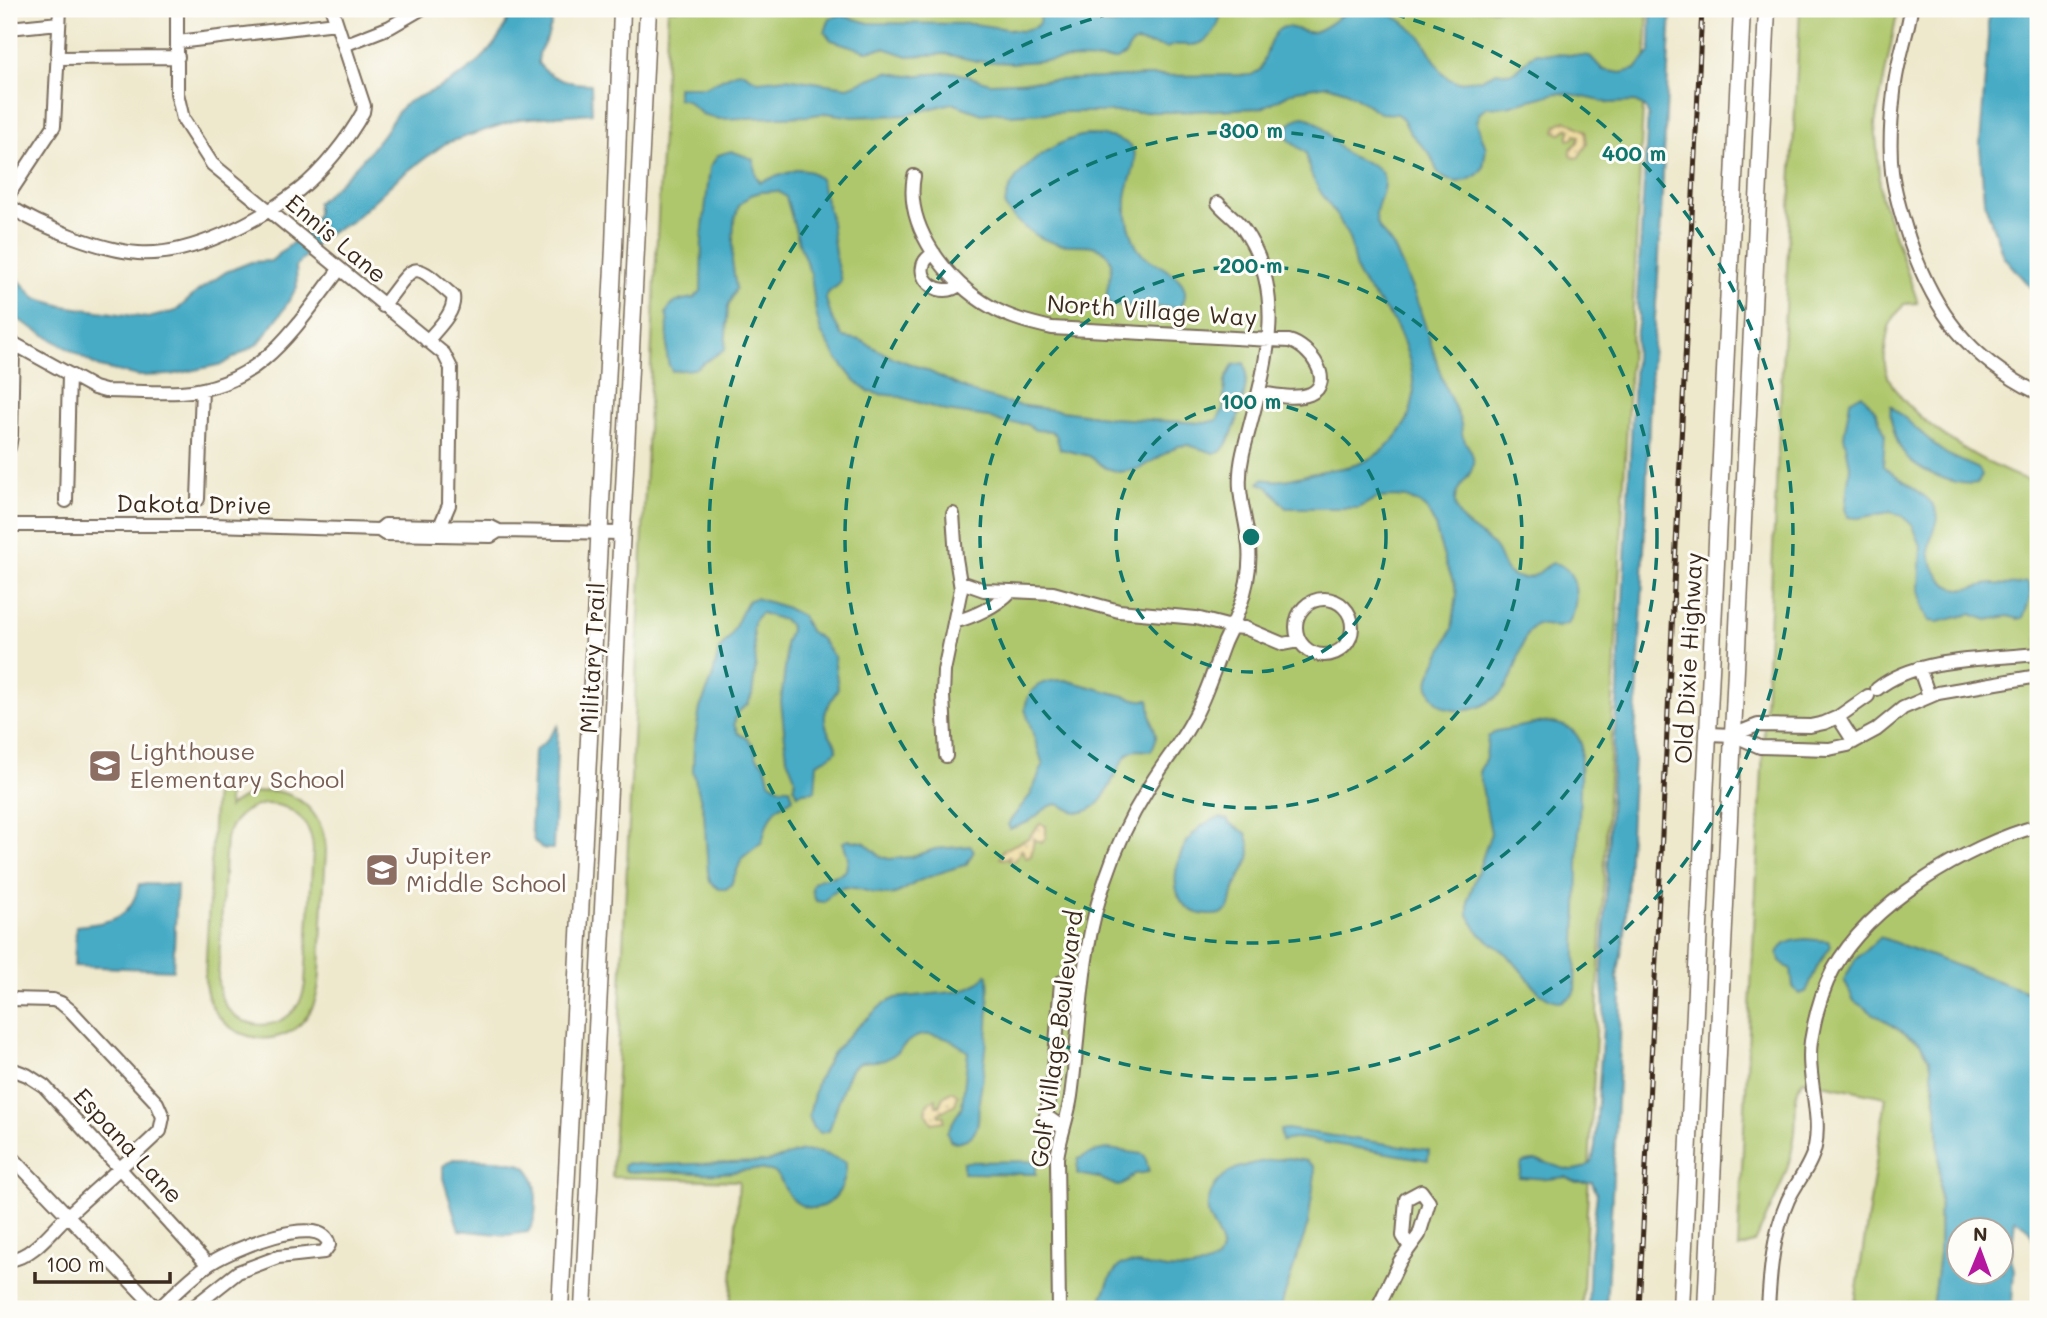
<svg xmlns="http://www.w3.org/2000/svg" width="2047" height="1318" viewBox="0 0 2047 1318" font-family="Mali,sans-serif">
<defs>
<pattern id="sand-dots" width="8" height="8" patternUnits="userSpaceOnUse" patternTransform="scale(1.75)"><rect width="8" height="8" fill="#eeda9e"/><path d="M2 2h.1M6 6h.1" fill="none" stroke="#cdbb88" stroke-width="1.8" stroke-linecap="round"/></pattern>
</defs>
<rect width="100%" height="100%" fill="#fdfcf7"/>
<filter id="ink" filterUnits="userSpaceOnUse"><feTurbulence type="fractalNoise" baseFrequency=".0143" numOctaves="2"/><feDisplacementMap in="SourceGraphic" scale="14" xChannelSelector="R" yChannelSelector="G"/><feConvolveMatrix kernelMatrix="1 2 1 2 8 2 1 2 1" color-interpolation-filters="sRGB"/></filter>
<filter id="wash" filterUnits="userSpaceOnUse"><feTurbulence type="fractalNoise" baseFrequency=".00686" numOctaves="4" result="noise"/><feDisplacementMap in="SourceGraphic" scale="28" xChannelSelector="R" yChannelSelector="G"/><feGaussianBlur stdDeviation="1.57" result="paint"/><feColorMatrix in="noise" values="0 0 0 0 0 0 0 0 0 0 0 0 0 0 0 0 0 1.4 0 .05"/><feComposite in="paint" operator="in"/></filter>
<g filter="url(#wash)">
<rect width="100%" height="100%" fill="#eee8cc"/>
<!-- green -->
<path fill="#afc76c" stroke="#757845" stroke-width="2" fill-rule="evenodd" d="M668 9H1648L1582 1309H730L739 1181 612 1177Z
M1800 9H1898L1875 124 1881 196 1918 303 1904 304C1899 311 1892 319 1889 327 1886 338 1883 359 1886 370 1897 415 1995 473 2038 483V996L1974 973 1891 1024 1920 1043 1930 1059 1937 1106 1940 1178 1939 1253 1932 1309H1854L1886 1097 1803 1080C1792 1093 1797 1115 1795 1132 1791 1172 1771 1208 1754 1243L1738 1248Z
M215 788 228 789V808C268 772 324 797 326 851 324 883 322 915 321 947 320 967 321 988 313 1006 286 1063 206 1039 205 978ZM264 804C292 803 312 822 313 850L305 984C298 1041 219 1037 218 979L226 838C232 819 245 808 264 804Z"/>
<!-- sand -->
<path fill="url(#sand-dots)" stroke="#94825e" stroke-width="2" d="M1566 120 1585 131 1587 144 1578 158 1572 157C1567 150 1573 147 1578 142L1579 136 1575 135 1573 139H1568L1570 131 1568 128 1560 134 1555 131 1557 125Z
M1040 824 1046 826V837L1042 843 1034 839 1031 856 1026 858 1022 850 1013 862 1009 861V857L1004 859 1000 858 1003 850 1027 839Z
M953 1091 958 1095 955 1104 938 1114 939 1116H944V1121L932 1123 926 1112 927 1104 936 1098V1106H939L943 1097Z"/>
<!-- water -->
<path fill="#47abc6" stroke="#416a72" stroke-width="2" fill-rule="evenodd" d="M511 9H556L547 38 539 52 538 63C551 80 570 84 591 84L592 113 519 119 446 143 398 178 352 221 324 236 296 266 297 287 282 312 259 343 223 364 170 375 138 376 99 367 9 314V264L17 278 35 298 63 306 148 318 176 311 198 291 226 272 251 262 271 261 309 229 317 214V203C340 183 362 162 381 137 390 126 395 111 407 103 416 97 427 94 437 89 472 72 501 47 511 9Z
M1042 9H1088L1089 19C1098 25 1114 27 1123 21L1124 9H1217L1221 12C1219 29 1207 46 1189 45 1179 45 1175 43 1167 48L1137 42 1131 45 1125 55 1117 60 1069 59 1012 63 977 61 946 54 908 56 884 48 866 51 831 40 825 32 830 18 840 15 869 23 974 24 1021 31 1035 27 1039 23Z
M1352 9H1381L1402 21 1421 37 1441 71 1449 79 1458 82 1479 80 1497 72 1509 73 1516 71 1531 56 1537 53 1590 56 1603 70 1621 73 1636 69 1650 52 1651 9H1671L1658 277 1651 370 1642 601 1625 933 1617 977 1621 993 1620 1043 1606 1309H1588L1590 1252 1597 1194 1592 1182H1576L1566 1177 1548 1179 1519 1177 1522 1163C1527 1162 1533 1160 1539 1161 1558 1164 1572 1179 1592 1162L1595 1147 1604 1010 1602 977 1613 750 1618 693 1620 627 1623 601 1636 336 1639 317 1637 302 1648 114 1645 107 1635 102 1609 103 1571 94 1557 93 1507 106 1486 107 1479 114 1477 123 1486 148 1483 168 1477 175 1468 180 1457 182 1446 179 1438 173 1430 154 1410 133 1403 119 1397 114 1380 113 1346 91 1327 85 1297 90 1262 108 1170 112H1067L1010 115 998 112 982 114 952 103 907 115 853 117 826 113 808 116 719 119 702 114 686 100 677 98V87H705L735 73 742 72 758 81 786 78 848 87 887 72 908 76 954 72 990 83 1145 76 1251 75 1260 70C1266 59 1270 29 1285 27 1294 26 1303 34 1313 32 1327 29 1339 15 1352 9Z
M1988 9H2038V296L2003 256 1984 200 1980 145 1988 37Z
M1304 117C1325 121 1331 143 1347 154 1358 162 1377 161 1383 176 1388 191 1372 207 1377 223 1381 235 1393 242 1397 254 1405 273 1415 293 1421 313 1429 337 1436 361 1444 384 1449 397 1457 410 1461 424 1462 429 1461 434 1464 439 1467 446 1472 450 1473 458 1477 479 1447 486 1457 511 1464 529 1484 533 1495 548 1504 560 1501 575 1521 578 1536 580 1541 568 1553 563 1580 568 1580 605 1568 624L1557 627 1536 624C1517 637 1521 675 1499 695 1480 711 1447 720 1432 695 1428 688 1427 682 1430 675L1452 629 1457 594 1454 582 1446 565 1434 523 1427 510 1419 503 1406 498 1392 497 1376 498 1359 508H1286L1269 487 1259 483 1262 479C1287 485 1311 471 1335 469 1370 466 1404 441 1412 405 1418 382 1407 348 1397 327 1387 308 1368 294 1358 275 1353 264 1353 250 1349 239 1341 216 1320 197 1311 174 1308 168 1308 160 1306 153 1298 146 1280 140 1289 126 1292 120 1297 118 1304 117Z
M1087 135C1103 135 1136 137 1135 160 1135 170 1129 181 1127 192 1124 206 1127 221 1132 235 1134 242 1136 248 1142 254 1157 268 1200 278 1180 308L1110 305C1099 290 1121 269 1106 253 1094 241 1074 247 1058 244 1037 239 1017 224 1005 207 1006 173 1056 139 1087 135Z
M731 151 753 159 756 176 760 182 799 169 811 172 820 179 830 215 836 261 841 281C838 289 827 288 826 299L831 316 843 337 860 340 889 356 924 369 974 393 1012 404 1112 418 1205 423 1217 420 1223 410 1225 381 1233 365 1244 363C1252 381 1235 439 1220 452L1214 453 1188 445 1178 446 1139 469 1120 472 1106 468 1089 456 1060 449 1056 435 1051 431 1035 430 1026 424 1004 423 988 417 946 411 897 396 878 394 870 392 855 381 838 360 821 332 816 313 811 275 800 246 786 197 778 191 761 192 751 195 739 205 734 222 732 261 736 288 728 307 725 349 694 369 672 371C661 355 672 332 666 313 673 300 681 300 694 298L701 291 702 237 710 167 718 155Z
M1862 394 1876 412 1885 434 1883 466C1896 476 1926 494 1934 506 1943 519 1933 529 1930 542 1926 561 1941 589 1963 589 1974 589 1985 583 1995 584 2012 585 2010 586 2027 582 2035 593 2027 606 2023 618L2018 619 2008 616 1987 620 1971 614 1938 622 1929 621 1923 609 1919 589 1921 546 1913 526 1901 515 1890 512 1858 518 1848 517 1845 509 1850 466 1844 436 1850 401Z
M1891 406 1944 453 1979 469 1982 475 1978 483C1957 487 1916 471 1904 453 1898 446 1895 436 1893 428 1891 420 1889 413 1891 406Z
M755 598 785 607 802 616 809 631 821 639 834 657 838 688C831 703 820 711 827 729 830 738 836 741 837 750L829 757 817 763 815 791 803 792 798 795 794 786 795 778 787 758 781 701 786 660 785 644 790 630 789 624 783 620 761 613 755 619 753 628 756 665 752 695 748 704 737 713 734 724 738 733 748 739 753 745 757 758 765 764 769 781 780 788H790L793 798 776 809 767 824 762 842 742 858 731 885 726 889H719L710 882 708 872 704 813 693 771 694 744 700 708 712 679 719 650 730 637 746 604 749 600Z
M1065 680 1139 700H1149C1151 706 1150 711 1151 717 1154 733 1161 734 1151 751 1143 751 1136 748 1129 753 1113 766 1108 815 1076 812 1069 811 1063 805 1056 804L1048 807 1028 822 1010 829 1008 825 1010 821 1031 794 1043 765 1025 709C1028 685 1043 680 1065 680Z
M1544 722C1560 723 1576 727 1581 744L1575 991 1571 997 1561 1002 1550 999 1539 992 1508 955 1480 934 1468 915V900L1491 833 1479 772 1486 757 1488 737 1497 731Z
M558 726 553 849H542L534 841 531 827 534 751 545 742Z
M1221 818 1228 820 1229 823 1246 833C1256 860 1245 864 1235 887 1232 894 1232 902 1229 909 1223 915 1217 915 1209 915 1152 912 1176 824 1221 818Z
M848 840 864 842 880 856 889 859 911 857 935 849 971 846 974 851 966 865C951 868 934 875 919 881 908 886 902 894 889 895 864 896 844 873 824 902L816 901C801 870 835 883 846 870L848 857 843 842Z
M139 884 177 885 173 970 74 966 76 926C109 922 131 921 139 884Z
M1880 937 2038 996V1265C2033 1245 2038 1232 2015 1219L2011 1258 2014 1270 2012 1302 2014 1309H1932L1939 1253 1940 1178 1937 1106 1930 1059 1920 1043 1854 1001 1844 980 1855 960ZM1960 1230H2002V1272H1960Z
M1805 939 1828 941 1831 946 1818 965 1806 992 1799 994 1793 987 1791 970 1780 961 1778 953C1784 941 1793 941 1805 939Z
M986 974 988 976C991 1018 986 1059 979 1101 978 1111 980 1124 974 1133 970 1139 962 1141 955 1142L950 1140 947 1132 962 1106 968 1052C953 1039 927 1027 909 1041 902 1047 893 1058 884 1060 873 1063 862 1058 853 1067 845 1074 834 1118 829 1131L820 1133 812 1127 809 1115 817 1082 831 1055 851 1033 883 1004 895 998 962 991 980 982Z
M1287 1129 1429 1150 1428 1160 1299 1138 1282 1141 1280 1130Z
M1108 1149 1142 1154 1145 1156 1149 1172 1135 1174 1122 1185 1117 1186 1099 1178 1077 1174 1078 1159 1097 1151Z
M802 1151 822 1153 846 1162C847 1182 838 1203 816 1208 811 1209 806 1207 801 1205 781 1196 785 1174 770 1171 752 1167 740 1172 722 1173 708 1174 694 1173 679 1172 661 1171 643 1174 625 1171L623 1166 628 1163 651 1165 767 1162Z
M1288 1158 1307 1161 1314 1167 1315 1174 1308 1224 1280 1309H1097L1111 1276 1120 1265C1133 1261 1142 1266 1155 1267 1175 1271 1198 1271 1217 1260 1227 1243 1217 1235 1210 1220 1206 1210 1207 1202 1211 1193 1224 1163 1260 1162 1288 1158Z
M453 1159C469 1160 518 1157 528 1169 535 1177 536 1186 536 1195 536 1210 536 1220 528 1232L507 1235 459 1230 443 1178V1166Z
M1036 1161V1174L963 1173V1162Z"/>
</g>
<g filter="url(#ink)">
<g fill="none" stroke-linecap="round" stroke-linejoin="round">
<defs>
<path id="minor" d="M177 9V93L183 119 212 164 444 354 451 368 449 505 440 526
M1911 9C1907 37 1896 64 1894 92 1891 118 1889 146 1892 172 1895 195 1902 217 1909 239 1934 312 1968 358 2038 393
M9 28 59 23
M178 42 336 23
M344 45 390 27 421 9
M58 58 178 57
M914 176C904 227 948 283 991 307 1010 318 1030 323 1052 328L1289 341C1310 346 1336 383 1310 394 1294 400 1276 395 1260 393
M9 194 54 126 60 9
M9 206C39 226 101 250 138 253 190 257 258 221 299 190 322 172 349 138 363 112L364 106 332 9
M934 253C931 255 927 258 925 261 914 279 942 301 960 284
M383 306C417 263 410 258 453 296 456 312 437 329 427 341
M9 341 94 388 105 391C130 391 155 393 180 392 261 388 295 327 339 270
M9 448 11 436 13 343
M198 499 202 389
M66 501 69 374
M9 525H212L379 530 385 534 491 536 499 531
M379 530 385 525 491 527 499 531 622 533
M961 582 984 590 1011 591
M1296 627a28 28 0 1 1 56 0a28 28 0 1 1-56 0Z
M954 622C973 617 997 606 1011 591L1053 593 1119 611 1196 618 1231 627 1245 628 1283 644 1299 641
M1919 668 1929 696
M1877 689C1916 657 1989 659 2038 654
M1838 717 1854 742
M1709 734 1733 735 1760 747 1829 749 1848 745 1876 730 1903 708 1938 693 2038 676
M1733 735 1758 725 1810 726 1824 723 1838 717 1868 696
M946 756 943 696 944 671 961 589 956 558 953 514
M9 999 53 1000 61 1003 71 1011 157 1103 163 1117 160 1131C130 1160 98 1187 68 1215 51 1231 33 1257 9 1260
M9 1068 27 1075 44 1086 208 1265
M1063 1128 1046 1116 1053 1081 1061 982 1083 975
M9 1154 157 1309
M158 1309C175 1294 192 1275 211 1263 229 1251 322 1210 329 1245L324 1252 278 1257 238 1272 191 1309
M1059 1309 1057 1158C1060 1137 1068 1117 1071 1096 1081 1022 1080 948 1106 878 1116 848 1129 819 1146 792 1160 767 1179 746 1192 721 1206 697 1214 669 1224 643 1229 632 1235 621 1239 609 1246 590 1251 568 1249 547 1246 511 1234 493 1243 453 1261 379 1292 300 1244 230 1237 219 1226 213 1218 203
M1377 1309 1400 1261 1419 1235 1429 1202 1421 1191 1406 1199 1403 1236 1410 1247
M1768 1309C1770 1272 1773 1234 1788 1200 1796 1183 1811 1166 1815 1147 1822 1113 1806 1076 1811 1041 1815 1016 1821 992 1833 970 1869 904 1967 845 2038 826"/>
<path id="major" d="M560 1309 614 247 622 9
M583 1309 648 9
M1681 1309 1742 9
M1706 1309 1767 9"/>
</defs>
<!-- minor casing -->
<use href="#minor" stroke="#7a6c5b" stroke-width="16"/>
<!-- major casing -->
<use href="#major" stroke="#7a6c5b" stroke-width="19"/>
<!-- minor -->
<use href="#minor" stroke="#fff" stroke-width="12"/>
<!-- major -->
<use href="#major" stroke="#fff" stroke-width="16"/>
<defs>
<path id="rail" d="M1639 1309 1702 9"/>
</defs>
<!-- rail casing -->
<use href="#rail" stroke="#3b2a1e" stroke-width="5"/>
<!-- rail -->
<use href="#rail" stroke="#fdfcf7" stroke-width="2.5" stroke-dasharray="8" stroke-linecap="butt"/>
</g>
</g>
<!-- distance rings -->
<g fill="none" stroke="#0f766e" stroke-width="3.5" stroke-dasharray="12 9">
<circle cx="1251" cy="537" r="135"/>
<circle cx="1251" cy="537" r="271"/>
<circle cx="1251" cy="537" r="406"/>
<path d="M1373 9A542 542 0 1 1 1129 9"/>
</g>
<!-- icons -->
<defs>
<symbol id="school-square" viewBox="-11 -11 22 22"><rect x="-9" y="-9" width="18" height="18" rx="4" fill="#8d6e63" stroke="#fdfcf7"/><path d="M0-5L7-2L0 1L-7-2ZM-4 1L0 2.5L4 1V4Q0 6-4 4Z" fill="#fff"/></symbol>
</defs>
<g fill-rule="evenodd">
<use href="#school-square" x="86" y="747" width="38" height="38"/>
<use href="#school-square" x="363" y="851" width="38" height="38"/>
</g>
<g text-anchor="middle" stroke-width="6" stroke-linejoin="round" paint-order="stroke">
<!-- street labels -->
<g font-size="24" fill="#3b2a1e" stroke="#fdfcf7">
<text transform="translate(336 239) rotate(40)" y="8">Ennis Lane</text>
<text transform="translate(1152 311) rotate(4)" y="8">North Village Way</text>
<text transform="translate(194 505) rotate(1)" y="8">Dakota Drive</text>
<text transform="translate(593 658) rotate(-87)" y="8">Military Trail</text>
<text transform="translate(1689 658) rotate(-87)" y="8">Old Dixie Highway</text>
<text transform="translate(1057 1039) rotate(-82)" y="8">Golf Village Boulevard</text>
<text transform="translate(128 1146) rotate(47)" y="8">Espana Lane</text>
</g>
<!-- education labels -->
<g font-size="24" fill="#785e54" stroke="#fdfcf7" text-anchor="start">
<text x="130" y="760">Lighthouse<tspan x="130" dy="28">Elementary School</tspan></text>
<text x="406" y="864">Jupiter<tspan x="406" dy="28">Middle School</tspan></text>
</g>
</g>
<circle cx="1251" cy="537" r="10" fill="#0f766e" stroke="#fdfcf7" stroke-width="3.5"/>
<g font-size="21" text-anchor="middle" font-weight="bold" fill="#0f766e" stroke="#fdfcf7" stroke-width="6" stroke-linejoin="round" paint-order="stroke">
<text x="1251" y="138">300 m</text>
<text x="1634" y="161">400 m</text>
<text x="1251" y="273">200 m</text>
<text x="1251" y="409">100 m</text>
</g>
<!-- margin -->
<rect width="2047" height="1318" fill="none" stroke="#fdfcf7" stroke-width="35"/>
<!-- north arrow -->
<g transform="translate(1980 1251) rotate(1)"><circle r="33" fill="#fdfcf7" stroke="#afa8a0" stroke-width="2"/>
<path d="M0-5L12 26L0 18L-12 26Z" fill="#b5179e"/>
<text y="-10" font-size="19" font-weight="bold" text-anchor="middle" fill="#3b2a1e">N</text>
</g>
<!-- scale -->
<path d="M35 1272v10h135v-10" fill="none" stroke="#3b2a1e" stroke-width="3.5"/>
<text x="46" y="1272" font-size="21" fill="#3b2a1e" stroke="#fdfcf7" stroke-width="5" paint-order="stroke">100 m</text>
</svg>
